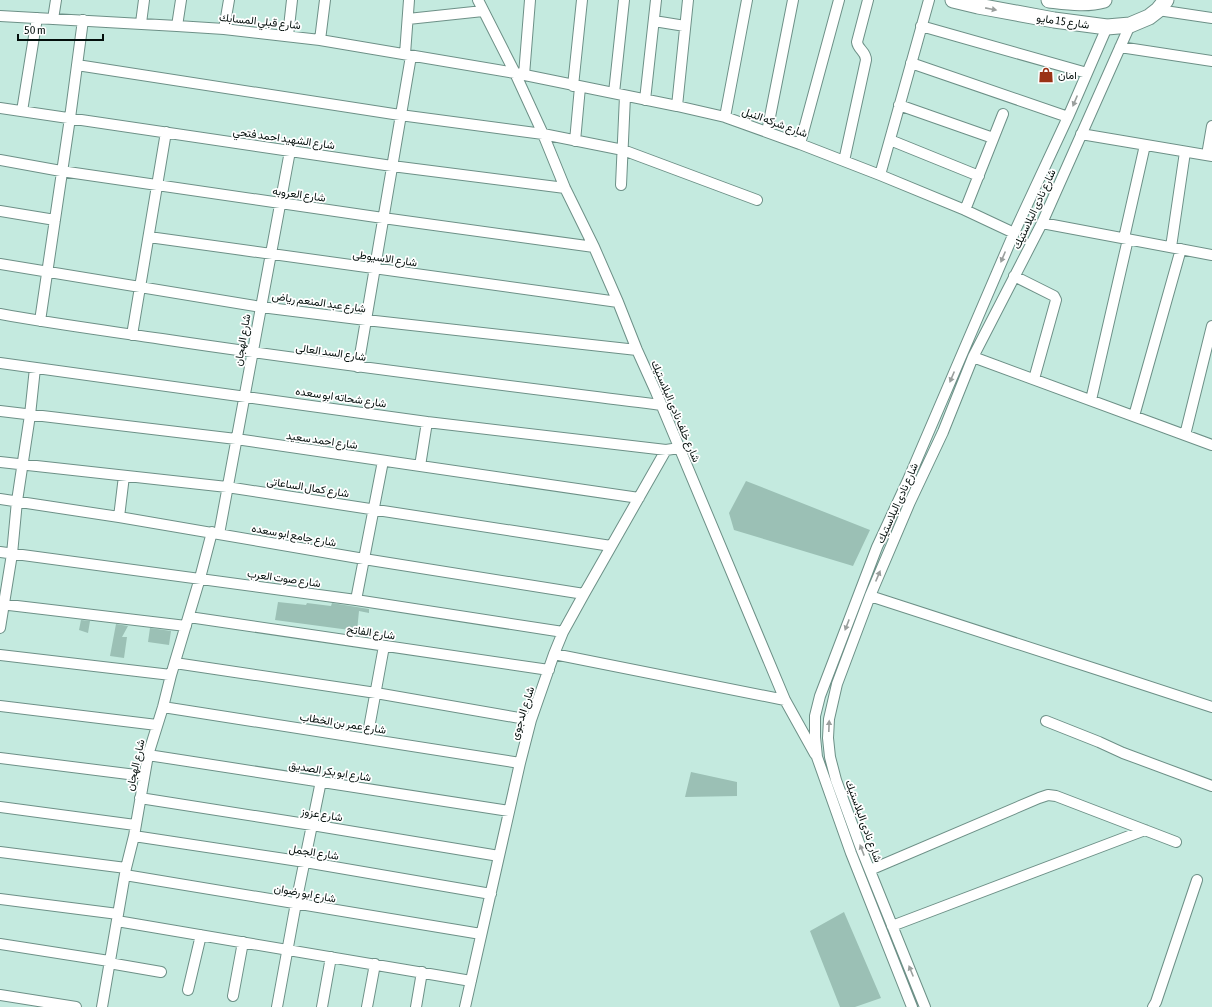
<svg xmlns="http://www.w3.org/2000/svg" width="1212" height="1007" viewBox="0 0 1212 1007" font-family="'Asap Condensed',Vazirmatn,sans-serif">
<rect width="100%" height="100%" fill="#c4eadf"/>
<!-- building -->
<path fill="#9bc0b5" d="M746 481 870 530 853 566 734 530 729 513Z
M278 602 306 605 307 603 331 606 332 603 369 609V613L359 611 357 631 275 620Z
M81 620 90 621 88 633 79 630Z
M116 624 128 626 122 637H127L124 658 110 656Z
M150 628 171 631 169 645 148 642Z
M691 772 737 782V796L685 797Z
M844 912 881 998 855 1007H840L810 931Z"/>
<g fill="none" stroke-linecap="round" stroke-linejoin="round">
<defs>
<path id="street" d="M478 0 515 73 543 134 565 188 594 247 618 302 637 350 656 392 785 700 815 754
M1158 10 1212 18
M0 16 177 26 224 29 320 40 515 73 677 106 725 117 800 144 880 175 965 210 1014 233
M53 19 56 0
M408 19 483 11
M654 21 685 26
M141 23 144 0
M177 26 181 0
M921 26 1087 73
M224 29 229 0
M288 36 292 0
M320 40 325 0
M1120 47 1212 61
M405 54 409 0
M911 63 1068 117
M77 65 400 115 543 134 623 150 757 200
M524 75 530 0
M573 86 582 0
M614 93 624 0
M645 100 656 0
M899 105 993 138
M677 106 688 0
M0 108 392 166 565 188
M22 111 37 18
M725 117 747 0
M767 132 793 0
M1081 134 1212 156
M890 140 979 176
M575 141 580 87
M800 144 839 0
M1207 155 1212 126
M0 160 61 171 383 218 594 247
M844 161 866 60C866 51 858 50 857 42L868 0
M880 175 929 0
M621 185 625 96
M965 210 1003 114
M0 211 55 220
M1042 223 1212 255
M149 237 618 302
M1124 238 1145 145
M1171 247 1185 152
M0 264 261 307 366 320 637 350
M1014 276 1054 296 1056 300 1034 379
M0 314C54 324 108 331 162 339 328 364 494 384 661 405
M40 321 70 118 83 20
M132 335 166 132
M973 357 1212 445
M0 363 427 422 666 450 679 448
M358 367 411 56
M1091 400 1128 239
M0 411 236 439 639 498
M1134 416 1181 249
M1185 435 1212 326
M0 462 227 487 611 546
M420 466 427 422
M0 499 119 517 364 559 584 594
M119 517 124 476
M219 534 290 151
M0 552 356 600 563 632
M870 596C984 632 1098 670 1212 707
M356 600 383 461
M0 604 186 626
M189 617 549 670
M0 628 12 554 17 501 30 415 35 368
M554 654 785 700
M0 655 171 675
M175 663 376 693 531 720
M0 706 157 725
M163 707 520 763
M1046 721 1099 742 1123 753 1212 786
M367 739 384 646
M148 755 509 811
M0 758 144 776
M140 798 312 825 499 856
M0 807 135 825
M134 836 305 862 491 894
M0 852 126 868
M870 870 1039 798 1048 795 1056 796 1176 842
M125 875 481 934
M0 899 118 914
M117 921 471 981
M892 926 1145 830
M0 944 109 961
M109 963 161 972
M188 990 201 935
M0 995 76 1007
M233 996 243 942
M102 1007 126 868 134 836 148 755 163 707 171 675 200 578 212 532
M277 1007 296 903 321 781
M322 1007 331 957
M367 1007 375 964
M416 1007 422 972
M465 1007 520 763 531 720 554 654 563 632 584 594 666 450
M912 1007 851 853 817 757 815 737V716L820 696 877 547 908 480 1014 233 1068 117 1107 27
M925 1007 862 851 836 780 830 757 828 738 829 719 837 684 870 596 910 502 943 432 973 357 1042 223 1130 25
M1153 1007 1156 1002 1197 880"/>
<path id="secondary" d="M953 0 978 6 1054 20 1107 27 1130 25 1149 17 1158 10 1166 0
M1049 0C1067 2 1087 5 1104 0"/>
</defs>
<!-- street casing -->
<use href="#street" stroke="#6d9087" stroke-width="12"/>
<!-- secondary casing -->
<use href="#secondary" stroke="#6d9087" stroke-width="17"/>
<!-- street -->
<use href="#street" stroke="#fff" stroke-width="10"/>
<!-- secondary -->
<use href="#secondary" stroke="#fff" stroke-width="15"/>
</g>
<!-- one-way arrows -->
<defs><path id="oneway-solid" d="M-6-.8H1V-3.2L6.5 0L1 3.2V.8H-6Z"/></defs>
<g fill="#9a9f9d">
<use href="#oneway-solid" transform="translate(991 9) rotate(11)"/>
<use href="#oneway-solid" transform="translate(1075 101) rotate(113)"/>
<use href="#oneway-solid" transform="translate(1003 257) rotate(113)"/>
<use href="#oneway-solid" transform="translate(952 377) rotate(113)"/>
<use href="#oneway-solid" transform="translate(878 576) rotate(-67)"/>
<use href="#oneway-solid" transform="translate(847 625) rotate(111)"/>
<use href="#oneway-solid" transform="translate(829 726) rotate(-88)"/>
<use href="#oneway-solid" transform="translate(862 850) rotate(-111)"/>
<use href="#oneway-solid" transform="translate(911 971) rotate(-112)"/>
</g>
<!-- icons -->
<defs>
<symbol id="shop-bare" viewBox="-9 -9 18 18"><path d="M-5-2.5h2.3a2.7 3.5 0 0 1 5.4 0H5L5.5 6h-11ZM-1.5-2.5h3a1.5 2.3 0 0 0-3 0Z" fill="#9a3215" stroke="#fff" stroke-width="2.5" paint-order="stroke"/></symbol>
</defs>
<g fill-rule="evenodd">
<use href="#shop-bare" x="1035" y="64" width="22" height="22"/>
</g>
<g text-anchor="middle" stroke-width="3.5" stroke-linejoin="round" paint-order="stroke">
<!-- street labels -->
<g font-size="11" fill="#030e0b" stroke="#fff">
<text transform="translate(260 21) rotate(6)" y="4">شارع قبلي المسابك</text>
<text transform="translate(1063 21) rotate(8)" y="4">شارع 15 مايو</text>
<text transform="translate(775 122) rotate(20)" y="4">شارع شركه النيل</text>
<text transform="translate(284 138) rotate(8)" y="4">شارع الشهيد احمد فتحي</text>
<text transform="translate(299 194) rotate(8)" y="4">شارع العروبه</text>
<text transform="translate(1034 209) rotate(-65)" y="4">شارع نادى البلاستيك</text>
<text transform="translate(385 258) rotate(8)" y="4">شارع الاسيوطى</text>
<text transform="translate(319 302) rotate(8)" y="4">شارع عبد المنعم رياض</text>
<text transform="translate(242 340) rotate(-80)" y="4">شارع الهجان</text>
<text transform="translate(331 352) rotate(8)" y="4">شارع السد العالى</text>
<text transform="translate(341 397) rotate(8)" y="4">شارع شحاته ابو سعده</text>
<text transform="translate(676 411) rotate(67)" y="4">شارع خلف نادى البلاستيك</text>
<text transform="translate(322 440) rotate(8)" y="4">شارع احمد سعيد</text>
<text transform="translate(308 487) rotate(9)" y="4">شارع كمال الساعاتى</text>
<text transform="translate(897 503) rotate(-66)" y="4">شارع نادى البلاستيك</text>
<text transform="translate(294 535) rotate(10)" y="4">شارع جامع ابو سعده</text>
<text transform="translate(284 578) rotate(8)" y="4">شارع صوت العرب</text>
<text transform="translate(371 632) rotate(8)" y="4">شارع الفاتح</text>
<text transform="translate(522 713) rotate(-72)" y="4">شارع الدجوى</text>
<text transform="translate(343 723) rotate(9)" y="4">شارع عمر بن الخطاب</text>
<text transform="translate(135 765) rotate(-77)" y="4">شارع الهجان</text>
<text transform="translate(330 771) rotate(9)" y="4">شارع ابو بكر الصديق</text>
<text transform="translate(322 814) rotate(9)" y="4">شارع عزوز</text>
<text transform="translate(864 821) rotate(70)" y="4">شارع نادى البلاستيك</text>
<text transform="translate(314 852) rotate(9)" y="4">شارع الجمل</text>
<text transform="translate(305 893) rotate(10)" y="4">شارع ابو رضوان</text>
</g>
<!-- poi labels -->
<g font-size="11" fill="#030e0b" stroke="#fff" text-anchor="start">
<text x="1058" y="79">امان</text>
</g>
</g>
<!-- scale -->
<path d="M18 34v6h85v-6" fill="none" stroke="#030e0b" stroke-width="2"/>
<text x="24" y="34" font-size="12" fill="#030e0b" stroke="#ffffff" stroke-width="3" paint-order="stroke">50 m</text>
</svg>
